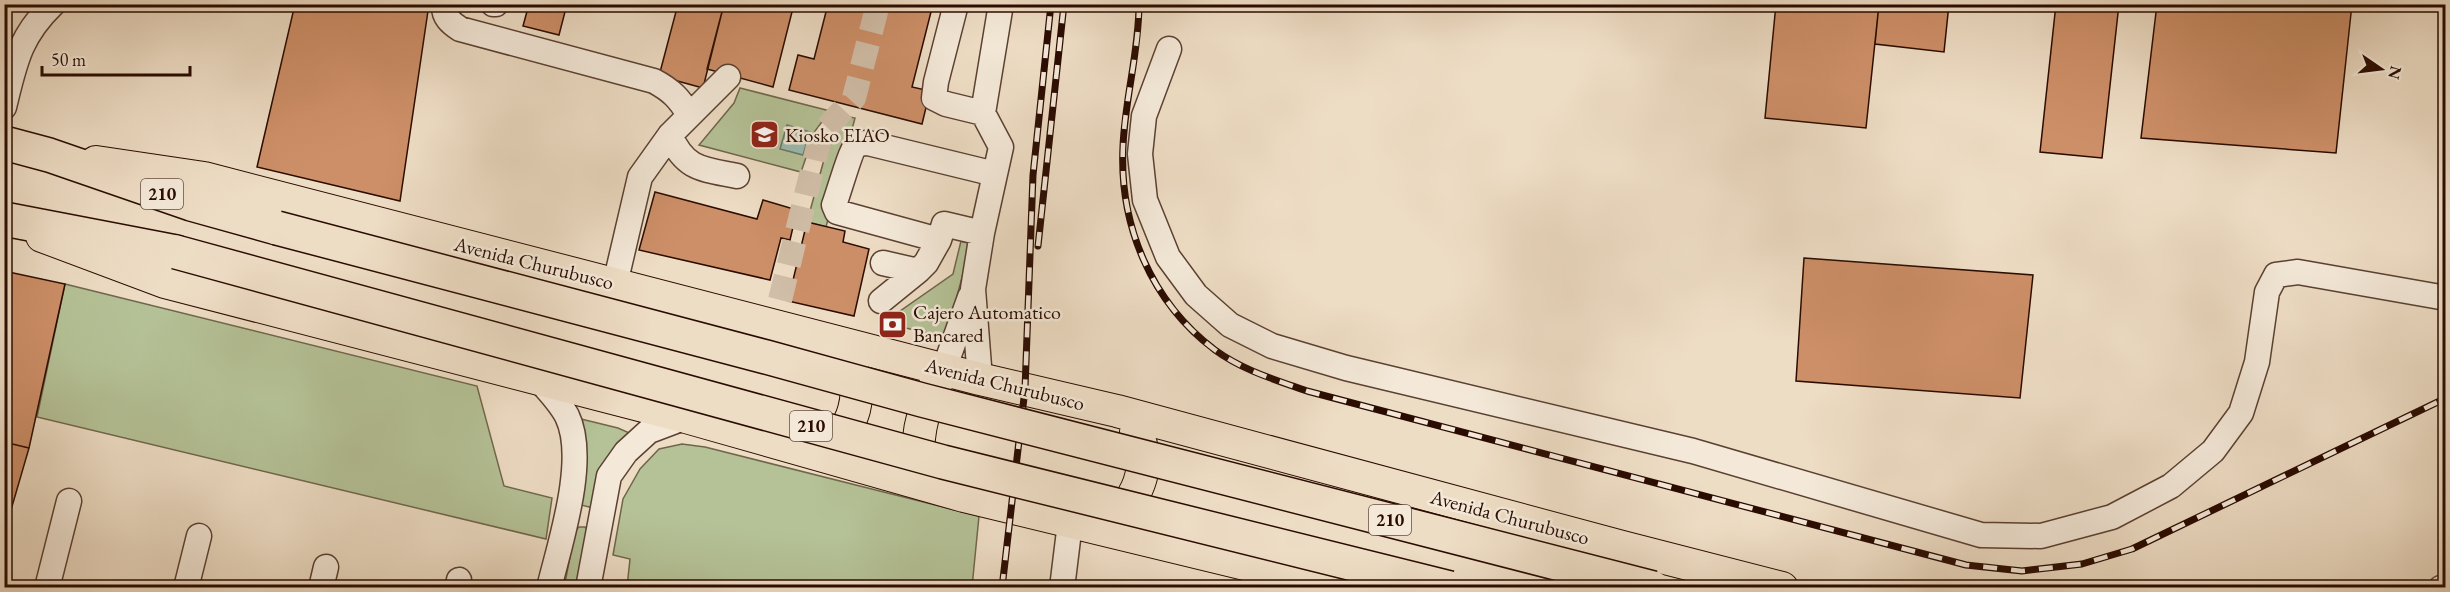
<svg xmlns="http://www.w3.org/2000/svg" width="2450" height="592" viewBox="0 0 2450 592" font-family="'EB Garamond',serif">
<rect width="100%" height="100%" fill="#eeddc5"/>
<filter id="stains"><feTurbulence type="fractalNoise" baseFrequency=".00333" numOctaves="4"/><feColorMatrix values="0 0 0 0 .2 0 0 0 0 .09 0 0 0 0 .02 0 0 0 .5 -.17"/></filter>
<radialGradient id="worn" r=".72"><stop offset=".6" stop-color="#630" stop-opacity="0"/><stop offset="1" stop-color="#630" stop-opacity=".3"/></radialGradient>
<!-- green -->
<path fill="#b5c297" stroke="#70664c" stroke-width="1.5" d="M740 88 830 111 815 131 801 172 699 145 734 103Z
M849 117 855 118 826 227 807 222 831 134Z
M961 241 971 244 946 337 883 323 953 274Z
M65 284 477 386 504 486 552 498 546 539 37 417Z
M577 418 618 428 634 435 594 506 589 507 581 505Z
M682 444 705 447 979 516 972 587H627L630 559 613 555 623 499 640 469 659 449Z
M579 527H585L590 533 577 587 564 588 575 531Z"/>
<!-- water -->
<path fill="#9abcb0" stroke="#6d756a" stroke-width="1.5" d="M787 125 810 132 803 155 780 149Z"/>
<!-- building -->
<path fill="#cd8f68" stroke="#2a0b01" stroke-width="1.5" d="M295 4H429L400 201 257 167Z
M529 4H567L559 35 523 26Z
M678 4H724L703 88 659 76Z
M724 4H794L773 87 707 69Z
M828 4H933L912 87 930 91 922 124 789 90 798 55 814 59Z
M1776 4H1879L1866 128 1765 118Z
M1879 4H1949L1944 52 1875 44Z
M2056 4H2119L2102 158 2040 152Z
M2157 4H2352L2336 153 2141 138Z
M655 192 757 219 763 200 797 210 790 240 781 238 770 280 639 250Z
M807 222 845 231 843 242 869 249 854 316 788 301Z
M1804 258 2033 275 2020 398 1796 381Z
M4 271 65 284 29 448 4 442Z
M889 317 898 319 895 331 885 330Z
M4 442 29 448 4 534Z"/>
<g fill="none" stroke-linecap="round" stroke-linejoin="round">
<!-- minor-tunnel -->
<path stroke="#d1bea8" stroke-width="24" stroke-dasharray="24 12" stroke-linecap="butt" d="M780 300 821 134 854 98 878 4"/>
<defs>
<path id="minor" d="M444 4C443 17 451 23 460 29L654 81C671 90 680 99 689 115
M493 4H496
M956 4 936 82 934 98 946 104 983 113
M1169 49 1144 116 1140 154 1145 200 1168 257 1196 295 1230 325 1272 346 1346 368 1693 451 1981 535 2041 536 2112 517 2171 486 2213 451 2241 413 2257 362 2267 292 2276 275 2298 272 2446 298
M4 107C15 63 19 37 53 4
M670 135C685 170 703 169 737 176
M982 233 944 224 939 240 837 212 834 205C838 195 850 152 855 147 859 143 863 143 868 143L995 174
M883 263 918 271 926 263 939 240
M615 284 640 177 670 135 728 77
M881 301 918 271
M944 369 970 297
M536 377C547 389 559 401 567 416 588 459 560 543 549 588
M980 379 973 289 982 233 1001 147 983 113 1001 4
M47 588 69 501
M186 588 199 536
M321 588 326 567
M458 588 459 580
M588 588 609 476 626 452 649 431 686 417
M1062 588 1070 523
M2441 588 2446 586"/>
<path id="major" d="M96 162 204 178 980 379 1117 411 1622 547 1782 588
M42 236 165 282 686 417 964 496 1344 588
M820 449C855 435 867 389 846 358
M923 480C912 447 922 407 939 378
M1104 521C1138 506 1153 464 1136 432"/>
<path id="highway" d="M4 143 49 155 191 204 277 228
M4 219 176 252"/>
</defs>
<!-- minor casing -->
<use href="#minor" stroke="#5b4032" stroke-width="27"/>
<!-- major casing -->
<use href="#major" stroke="#2a0b01" stroke-width="34"/>
<!-- highway casing -->
<use href="#highway" stroke="#2a0b01" stroke-width="36"/>
<!-- minor -->
<use href="#minor" stroke="#f4e9d9" stroke-width="24"/>
<!-- major -->
<use href="#major" stroke="#eeddc5" stroke-width="32"/>
<!-- highway -->
<use href="#highway" stroke="#eeddc5" stroke-width="33"/>
<defs>
<path id="rail" d="M1139 4C1139 52 1125 98 1123 146 1119 225 1151 302 1215 350 1242 370 1276 380 1307 391L1966 565 2022 571 2082 564 2132 549 2446 398
M1038 246 1064 4
M1002 588 1025 389 1033 175 1051 4"/>
</defs>
<!-- rail casing -->
<use href="#rail" stroke="#2a0b01" stroke-width="7"/>
<!-- rail -->
<use href="#rail" stroke="#f4e9d9" stroke-width="4.5" stroke-dasharray="14" stroke-linecap="butt"/>
<defs>
<path id="highway-bridge" d="M277 228 766 357 922 400 1653 588
M176 252 943 462 1450 588"/>
</defs>
<!-- highway-bridge casing -->
<use href="#highway-bridge" stroke="#2a0b01" stroke-width="36" stroke-linecap="butt"/>
<!-- highway-bridge -->
<use href="#highway-bridge" stroke="#eeddc5" stroke-width="33"/>
</g>
<!-- icons -->
<defs>
<symbol id="university-square" viewBox="-11 -11 22 22"><rect x="-9" y="-9" width="18" height="18" rx="4" fill="#8f2418" stroke="#f4e9d9"/><path d="M0-5L7-2L0 1L-7-2ZM-4 1L0 2.5L4 1V4Q0 6-4 4Z" fill="#fff"/></symbol>
<symbol id="bank-square" viewBox="-11 -11 22 22"><rect x="-9" y="-9" width="18" height="18" rx="4" fill="#8f2418" stroke="#f4e9d9"/><path d="M-6-4H6V4H-6ZM0-2.3a2.3 2.3 0 1 0 0 4.6a2.3 2.3 0 1 0 0-4.6Z" fill="#fff"/></symbol>
</defs>
<g fill-rule="evenodd">
<use href="#university-square" x="748" y="118" width="33" height="33"/>
<use href="#bank-square" x="876" y="308" width="33" height="33"/>
</g>
<g text-anchor="middle" stroke-width="5" stroke-linejoin="round" paint-order="stroke">
<!-- shield labels -->
<g fill="#f4e9d9" stroke="#674e42" stroke-width="1.5">
<rect x="141" y="179" width="42" height="30" rx="4.5"/>
<rect x="790" y="411" width="42" height="30" rx="4.5"/>
<rect x="1369" y="505" width="42" height="30" rx="4.5"/>
</g>
<g font-size="18" font-weight="bold" fill="#2a0b01">
<text x="162" y="200">210</text>
<text x="811" y="432">210</text>
<text x="1390" y="526">210</text>
</g>
<!-- poi labels -->
<g font-size="20" fill="#2a0b01" stroke="#f4e9d9" text-anchor="start">
<text x="785" y="142">Kiosko EIAO</text>
<text x="913" y="319">Cajero Automatico<tspan x="913" dy="23">Bancared</tspan></text>
</g>
<!-- street labels -->
<g font-size="20" fill="#2a0b01" stroke="#f4e9d9">
<text transform="translate(534 263) rotate(14)" y="7">Avenida Churubusco</text>
<text transform="translate(1005 384) rotate(14)" y="7">Avenida Churubusco</text>
<text transform="translate(1510 517) rotate(15)" y="7">Avenida Churubusco</text>
</g>
</g>
<!-- margin -->
<rect width="2450" height="592" fill="none" stroke="#eeddc5" stroke-width="24"/>
<rect x="6" y="6" width="2438" height="580" fill="none" stroke="#2a0b01" stroke-width="3"/>
<rect x="12" y="12" width="2426" height="568" fill="none" stroke="#2a0b01" stroke-width="1.5"/>
<!-- north arrow -->
<g transform="translate(2381 69) rotate(104)" stroke="#f4e9d9" stroke-width="4.5" paint-order="stroke">
<path d="M0-4.5L10 22L0 15L-10 22Z" fill="#2a0b01"/>
<text y="-9" font-size="16" font-weight="bold" text-anchor="middle" fill="#2a0b01">N</text>
</g>
<!-- scale -->
<path d="M42 66v9h148v-9" fill="none" stroke="#2a0b01" stroke-width="3"/>
<text x="51" y="66" font-size="18" fill="#2a0b01" stroke="#f4e9d9" stroke-width="4.5" paint-order="stroke">50 m</text>
<rect width="100%" height="100%" filter="url(#stains)"/>
<rect width="100%" height="100%" fill="url(#worn)"/>
</svg>
